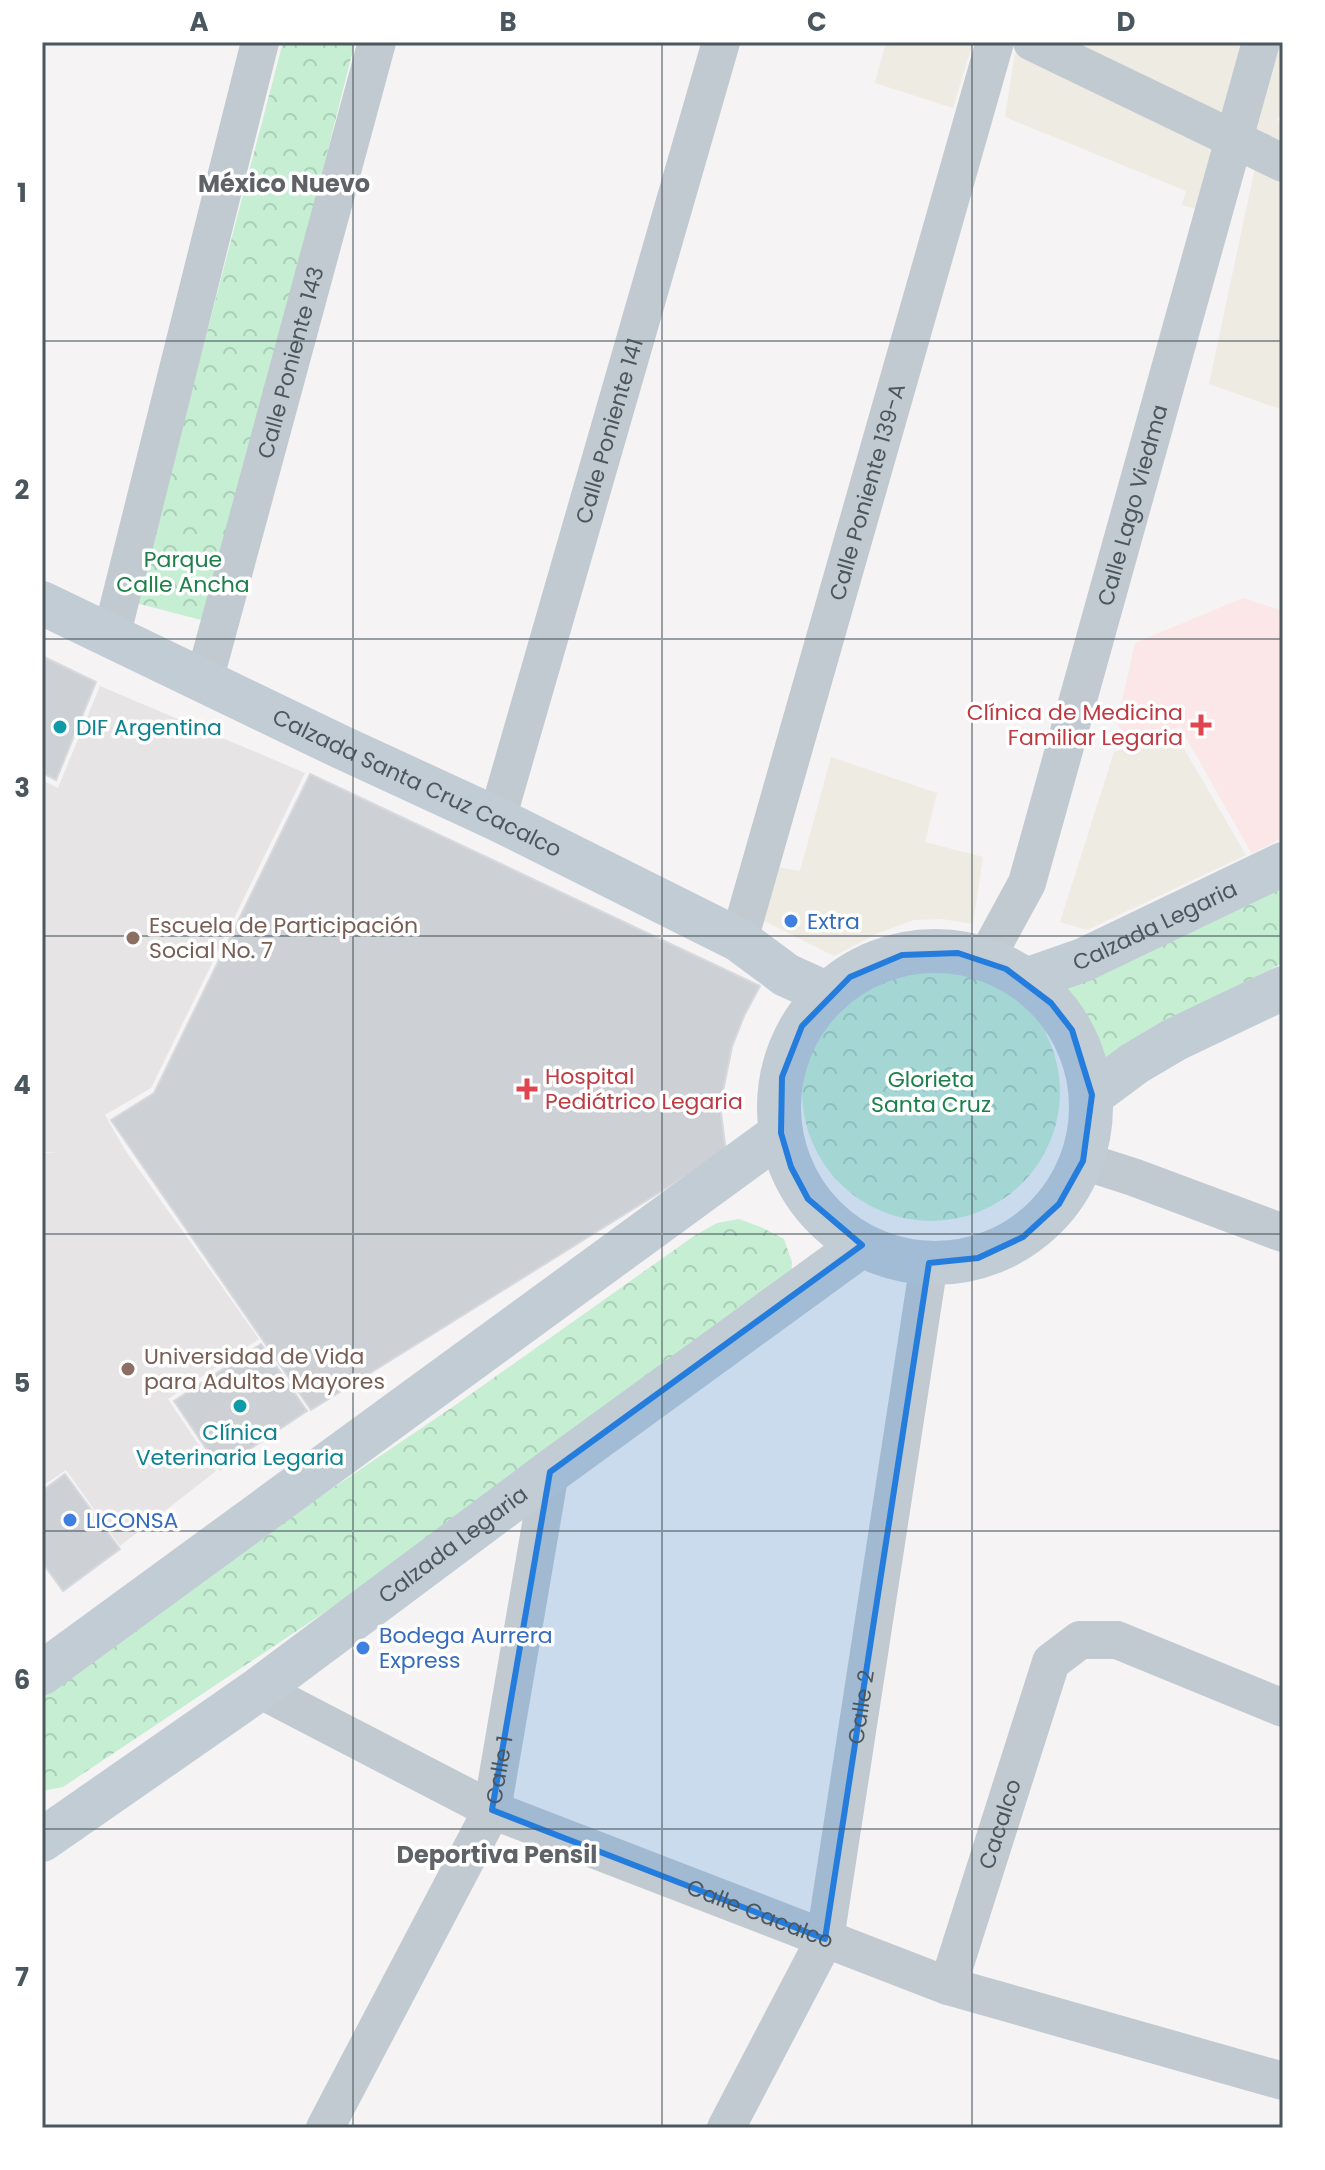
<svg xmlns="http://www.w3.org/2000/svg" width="1325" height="2170" viewBox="0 0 1325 2170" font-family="Poppins,sans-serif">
<defs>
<pattern id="park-crowns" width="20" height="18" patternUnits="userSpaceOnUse" patternTransform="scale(2)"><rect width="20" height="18" fill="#c5eed3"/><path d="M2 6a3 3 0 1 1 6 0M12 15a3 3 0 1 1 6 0" fill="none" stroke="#abceb8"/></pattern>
</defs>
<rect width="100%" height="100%" fill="#f5f3f3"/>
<!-- commercial -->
<path fill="#eeebe3" d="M886 42H973L953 108 875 83Z
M1058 42H1244L1222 119Z
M1268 42H1283V118L1279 116 1277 120 1283 123V156L1242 137Z
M1015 53 1217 146 1200 210 1182 205 1186 191 1005 117Z
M1256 163 1283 176V410L1209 384Z
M1176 735 1246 855 1087 930 1060 922 1114 752Z
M831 757 937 793 925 842 983 857 973 924 942 919 914 920 876 934 834 956 760 919 778 867 800 871Z"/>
<!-- education -->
<path fill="#e6e4e4" d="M100 686 305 773 151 1088 105 1115 125 1150 259 1339 168 1399 216 1471 120 1546 66 1470 42 1486V1153L59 1152H42V780L58 788Z"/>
<!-- medical -->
<path fill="#fbe7e7" d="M1243 598 1283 611V837L1252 854 1180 727 1130 742 1117 723 1135 643Z"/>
<!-- park -->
<path fill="url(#park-crowns)" d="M283 42H355L209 622 136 603Z
M1283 885V963L1129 1041 1098 1065 1090 1035 1058 985Z
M802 1092a129 129 0 1 1 258 0a129 129 0 1 1-258 0Z
M739 1219 763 1228 784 1239 792 1262 791 1287 340 1602 63 1787 42 1791V1685L454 1406 694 1236 717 1223Z"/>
<!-- building -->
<path fill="#cdd0d4" stroke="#d7d9dd" stroke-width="2" d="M42 656 96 682 56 780 42 773Z
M310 774 760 986 744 1016 732 1047 720 1106 726 1151 311 1410 111 1120 154 1093Z
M261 1344 307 1411 220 1469 174 1401Z
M65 1474 120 1549 63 1591 42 1562V1491Z"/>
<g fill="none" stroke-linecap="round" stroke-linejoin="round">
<!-- street -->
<g stroke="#c1cad0" stroke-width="38">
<path d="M1032 42 1283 163"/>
<path d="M111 637 260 42"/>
<path id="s1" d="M204 681 377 42"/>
<path id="s2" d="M497 819 721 42"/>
<path id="s3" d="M739 940 995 42"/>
<path id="s4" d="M985 960 1027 883 1261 42"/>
<path d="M1083 1161 1133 1177 1283 1233"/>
<path id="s5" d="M259 1689 492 1810 948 1986 1283 2081"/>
<path id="s6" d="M948 1986 1051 1662 1080 1640H1117L1283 1708"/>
<path id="s7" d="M325 2128 492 1810 550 1472"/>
<path id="s8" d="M726 2128 825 1939 929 1263"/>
</g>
<!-- secondary -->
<g stroke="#c2ccd5" stroke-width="44">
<path id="s9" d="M42 603 341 747 497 819 739 940 786 975 828 994"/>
<circle cx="935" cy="1107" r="156"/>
<path id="s10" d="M1026 980 1083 960 1283 864"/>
<path d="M1092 1095 1135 1063 1174 1040 1283 988"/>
<path d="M42 1673 781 1133"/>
<path id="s11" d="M42 1840 259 1689 550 1472 862 1245"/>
</g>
</g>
<!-- marked area -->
<path fill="#247ddd" fill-opacity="0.2" stroke="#247ddd" stroke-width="6" stroke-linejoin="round" d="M958 953 1006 969 1051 1003 1072 1030 1092 1095 1083 1161 1059 1204 1023 1237 978 1258 929 1263 825 1939 492 1810 550 1472 862 1245 808 1199 791 1167 781 1133 782 1077 802 1026 850 977 902 955Z"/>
<!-- grid -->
<path fill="none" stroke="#4b575f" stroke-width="2" stroke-opacity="0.55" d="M353 42V2128M662 42V2128M972 42V2128M42 341H1283M42 639H1283M42 936H1283M42 1234H1283M42 1531H1283M42 1829H1283"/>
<!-- markers -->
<g fill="#e0444e" stroke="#fff" stroke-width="3">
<path d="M1197 713h8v8h8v8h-8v8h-8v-8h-8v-8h8z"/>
<path d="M523 1077h8v8h8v8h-8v8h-8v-8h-8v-8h8z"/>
</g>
<g fill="#0f9aa8" stroke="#fff" stroke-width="3">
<circle cx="60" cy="727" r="8"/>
<circle cx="240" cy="1406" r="8"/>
</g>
<g fill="#3f7fe0" stroke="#fff" stroke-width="3">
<circle cx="791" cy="921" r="8"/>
<circle cx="70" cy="1520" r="8"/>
<circle cx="363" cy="1648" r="8"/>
</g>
<g fill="#8d6e63" stroke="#fff" stroke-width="3">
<circle cx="133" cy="938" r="8"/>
<circle cx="128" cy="1369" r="8"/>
</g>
<g text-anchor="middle" stroke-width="7" stroke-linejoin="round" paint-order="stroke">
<!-- street labels -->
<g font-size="22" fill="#4b575f" stroke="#fff">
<text dy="8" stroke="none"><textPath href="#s1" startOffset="330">Calle Poniente 143</textPath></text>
<text dy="8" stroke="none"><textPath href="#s2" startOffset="404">Calle Poniente 141</textPath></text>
<text dy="8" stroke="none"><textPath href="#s3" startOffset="466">Calle Poniente 139-A</textPath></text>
<text dy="8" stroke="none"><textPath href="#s4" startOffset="480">Calle Lago Viedma</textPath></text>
<text dy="8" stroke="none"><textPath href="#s9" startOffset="416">Calzada Santa Cruz Cacalco</textPath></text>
<text dy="8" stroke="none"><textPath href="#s10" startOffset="140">Calzada Legaria</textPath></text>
<text dy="8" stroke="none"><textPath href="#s11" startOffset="506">Calzada Legaria</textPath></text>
<text dy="8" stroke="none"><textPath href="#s8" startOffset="448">Calle 2</textPath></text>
<text dy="8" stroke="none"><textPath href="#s7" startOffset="400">Calle 1</textPath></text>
<text dy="8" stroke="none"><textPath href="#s6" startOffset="170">Cacalco</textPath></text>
<text dy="8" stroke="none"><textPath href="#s5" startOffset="550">Calle Cacalco</textPath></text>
</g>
<!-- park labels -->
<g font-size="22" fill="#1d804a" stroke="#fff">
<text x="183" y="567">Parque<tspan x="183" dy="25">Calle Ancha</tspan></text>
<text x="931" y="1087">Glorieta<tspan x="931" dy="25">Santa Cruz</tspan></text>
</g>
<!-- health labels -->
<g font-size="22" fill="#be3a42" stroke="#fff" text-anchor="end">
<text x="1183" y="720">Clínica de Medicina<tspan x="1183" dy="25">Familiar Legaria</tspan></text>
<text x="545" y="1084" text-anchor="start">Hospital<tspan x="545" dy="25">Pediátrico Legaria</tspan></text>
</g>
<!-- culture labels -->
<g font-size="22" fill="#0d838f" stroke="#fff" text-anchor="start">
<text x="76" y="735">DIF Argentina</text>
<text x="240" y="1440" text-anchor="middle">Clínica<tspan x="240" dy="25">Veterinaria Legaria</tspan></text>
</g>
<!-- shop labels -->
<g font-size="22" fill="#366cbe" stroke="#fff" text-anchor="start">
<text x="807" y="929">Extra</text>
<text x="86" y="1528">LICONSA</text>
<text x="379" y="1643">Bodega Aurrera<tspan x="379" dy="25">Express</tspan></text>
</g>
<!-- education labels -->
<g font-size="22" fill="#785e54" stroke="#fff" text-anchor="start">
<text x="149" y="933">Escuela de Participación<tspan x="149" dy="25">Social No. 7</tspan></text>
<text x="144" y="1364">Universidad de Vida<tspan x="144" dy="25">para Adultos Mayores</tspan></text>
</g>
<!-- neighbourhood labels -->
<g font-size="24" font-weight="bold" fill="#5f6367" stroke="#fff">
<text x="284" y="192">México Nuevo</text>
<text x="497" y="1863">Deportiva Pensil</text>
</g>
</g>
<!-- border -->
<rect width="1325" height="2170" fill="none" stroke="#ffffff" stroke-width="88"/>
<rect x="44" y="44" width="1237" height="2082" fill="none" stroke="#4b575f" stroke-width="3"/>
<g font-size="26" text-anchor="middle" font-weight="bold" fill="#4b575f">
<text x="199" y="31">A</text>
<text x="508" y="31">B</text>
<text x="817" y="31">C</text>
<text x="1126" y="31">D</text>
<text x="22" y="202">1</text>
<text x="22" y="499">2</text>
<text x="22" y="797">3</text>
<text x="22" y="1094">4</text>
<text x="22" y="1392">5</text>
<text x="22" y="1689">6</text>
<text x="22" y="1986">7</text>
</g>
</svg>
